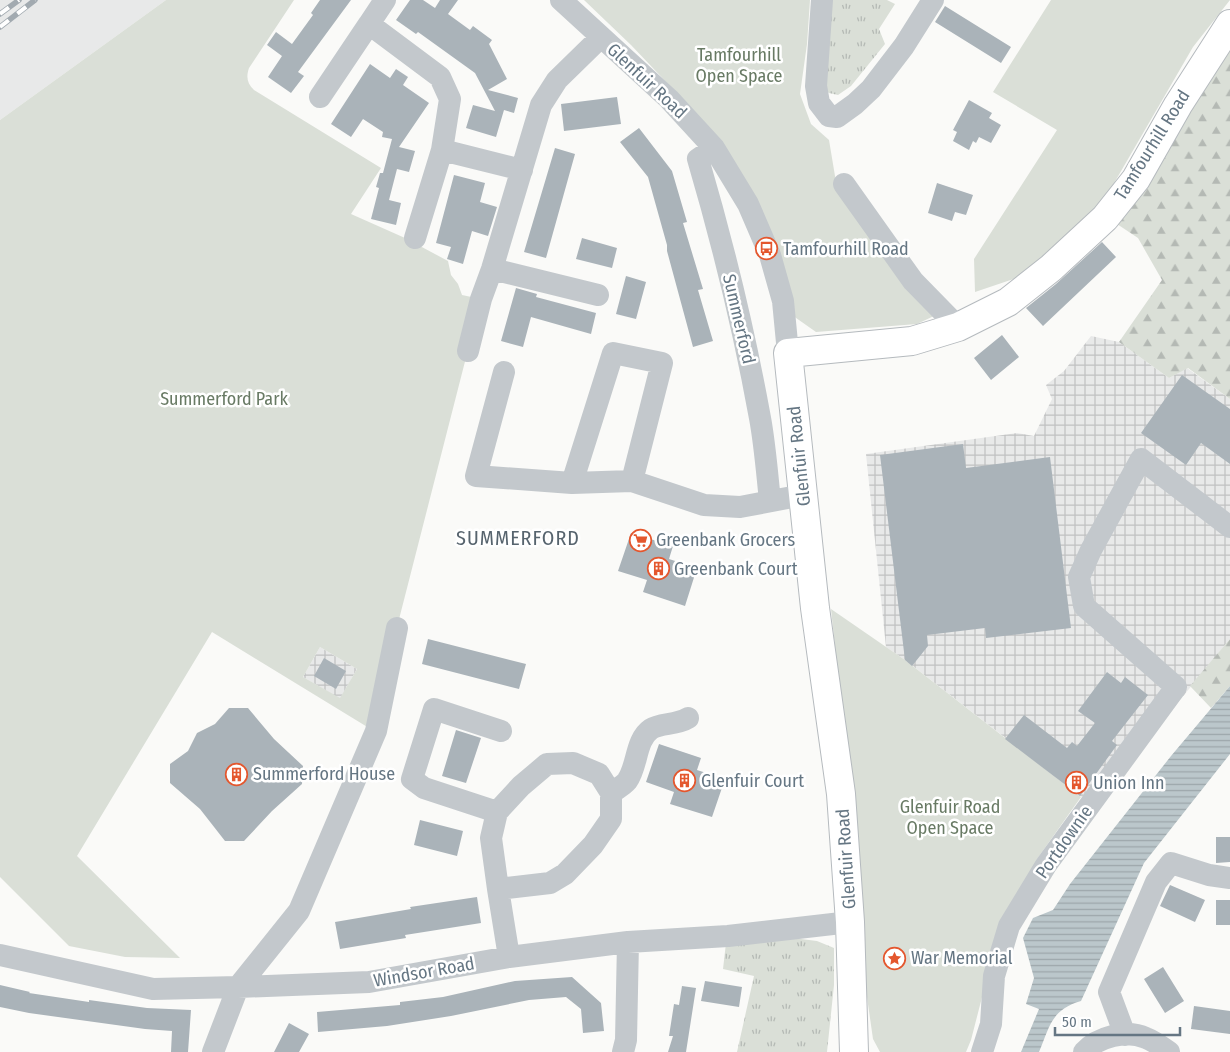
<svg xmlns="http://www.w3.org/2000/svg" width="1230" height="1052" viewBox="0 0 1230 1052" font-family="'Fira Sans Condensed',sans-serif">
<defs>
<pattern id="industrial-grid" width="8" height="8" patternUnits="userSpaceOnUse" patternTransform="scale(1.25)"><rect width="8" height="8" fill="#e8e9e9"/><path d="M0 4h8M4 0v8" fill="none" stroke="#c0c1c2"/></pattern>
<pattern id="grass-tufts" width="24" height="20" patternUnits="userSpaceOnUse" patternTransform="scale(1.25)"><rect width="24" height="20" fill="#dadfd7"/><path d="M3 7l-1-3M5 7V3M7 7l1-3M15 17l-1-3M17 17v-4M19 17l1-3" fill="none" stroke="#b4b9b4"/></pattern>
<pattern id="forest-firs" width="22" height="20" patternUnits="userSpaceOnUse" patternTransform="scale(1.25)"><rect width="22" height="20" fill="#dadfd7"/><path d="M5 1l3.5 6h-7zM16 11l3.5 6h-7z" fill="#b4b9b4"/></pattern>
<pattern id="water-rules" width="6" height="5" patternUnits="userSpaceOnUse" patternTransform="scale(1.25)"><rect width="6" height="5" fill="#bbc7cb"/><path d="M0 2.5h6" fill="none" stroke="#9ca6aa"/></pattern>
</defs>
<rect width="100%" height="100%" fill="#fafaf8"/>
<!-- built -->
<path fill="#e8e9e9" d="M0 0H166L0 120Z"/>
<!-- industrial -->
<path fill="url(#industrial-grid)" d="M1091 336 1119 342 1169 378 1187 368 1230 399V639L1093 806 905 660 886 647 866 454 1017 433 1034 436 1052 399 1046 385 1064 371Z
M320 647 357 669 340 699 303 677Z"/>
<!-- grass -->
<path fill="url(#grass-tufts)" d="M829 0H887L895 4 879 29 885 44 851 86 838 95 829 93 823 87Z
M793 938 817 941 834 948V985L827 1052H737L754 976 723 969 726 943Z"/>
<!-- forest -->
<path fill="url(#forest-firs)" d="M1230 39V399L1188 368 1169 378 1119 342 1162 280 1138 238 1117 224Z
M1230 639V686L1211 708 1190 686Z"/>
<!-- green -->
<path fill="#dadfd7" fill-rule="evenodd" d="M166 0H294L249 68C246 77 247 83 254 90L381 168 351 214 405 238 448 261 451 275 458 284 462 295 481 299 395 635 369 728 212 632 77 856 180 958 125 957 69 946 0 877V120ZM320 647 357 669 340 698 303 677Z
M584 0H810L807 44 800 94 811 124 829 140 836 182 936 315 917 324 816 332 789 313 709 127 631 45Z
M1051 0H1230L1193 47 1106 197 1037 271 975 292 974 259 1057 130 993 92Z
M831 609 905 660 1081 797 1037 859 988 974 971 1040 966 1052H880L873 1039 867 997 854 826Z"/>
<!-- water -->
<path fill="url(#water-rules)" d="M1230 686V754L1144 863 1081 1001C1051 1010 1050 1026 1039 1052H1021L1039 1009 1026 1004 1034 978 1023 938 1033 918 1053 910 1070 884 1171 756Z"/>
<!-- building -->
<path fill="#aab3b9" d="M320 0H351L298 72 304 76 291 93 268 77 282 56 267 45 276 32 292 44 313 15 311 13Z
M410 0H423L435 8 440 0H458L448 14 470 30 473 26 492 40 489 44 507 79 488 90 518 98 514 113 504 110 496 137 466 128 473 105 495 111 475 73 418 32 416 34 396 20Z
M945 6 1011 47 1001 63 935 22Z
M370 64 390 78 396 69 408 77 403 85 429 103 399 147 415 151 409 172 397 169 389 200 401 203 396 225 371 219 379 188 376 187 380 173H383L392 139 382 137 383 132 363 119 351 137 331 124Z
M617 97 621 124 564 131 561 104Z
M969 100 992 113 989 118 1001 125 991 143 979 137 976 143 973 141 969 150 953 141 957 132 953 130Z
M639 128 672 171 687 222 683 223 703 289 698 290 713 341 693 347 667 251V245L648 177 620 142Z
M555 148 575 154 546 258 524 252Z
M454 175 485 183 480 202 497 207 488 236 472 231 463 264 447 259 451 247 436 243Z
M937 183 973 195 966 215 955 212 952 221 928 213Z
M582 238 617 248 612 268 576 259Z
M1102 242 1116 257 1043 326 1026 308 1056 284Z
M626 276 646 282 636 319 616 314Z
M516 288 537 294 536 297 596 313 591 334 531 317 523 347 501 341Z
M1002 335 1019 357 991 380 974 358Z
M1182 375 1230 409V464L1201 443 1186 465 1141 433Z
M963 444 966 468 1050 457 1071 628 986 638 985 628 927 635 928 646 912 666 905 660 880 455Z
M631 533 673 546 669 559 697 568 685 606 643 592 647 580 618 571Z
M428 639 526 664 519 689 422 664Z
M324 658 346 671 336 689 314 676Z
M1107 672 1121 683 1125 677 1148 695 1112 741 1117 745 1080 796 1005 739 1024 715 1067 748 1072 742 1077 746 1095 723 1078 711Z
M229 708H248L274 739 303 766 302 784 272 811 244 841H225L200 809 170 783V764L188 751 197 733 215 724Z
M456 730 481 738 466 783 442 776Z
M659 744 701 758 697 770 725 779 712 817 670 804 674 792 646 782Z
M420 820 463 831 457 856 414 845Z
M1216 837H1230V862L1216 863Z
M1170 885 1205 900 1195 922 1160 906Z
M477 897 481 923 405 935 406 938 340 949 335 922 411 909 410 907Z
M1216 900H1230V925H1216Z
M1163 967 1184 1001 1165 1013 1144 979Z
M572 977 601 1003 604 1031 583 1033 581 1009 566 997 529 1000 451 1016 387 1026 318 1032 317 1012 400 1005V1002L443 997 515 981Z
M705 981 742 987 739 1007 701 1001Z
M0 985 30 992 29 993 89 1002V1000L147 1008 191 1010 188 1052H171L172 1031 145 1029 29 1013 0 1007Z
M682 986 696 988 686 1052H668L673 1036H669L674 1004 679 1005Z
M1194 1006 1230 1011V1034L1191 1029Z
M289 1023 309 1034 299 1052H274Z"/>
<g fill="none" stroke-linecap="round" stroke-linejoin="round">
<defs>
<path id="major" d="M854 1052 850 922 841 794 815 608 788 353 912 341 958 327 1008 302 1051 268 1105 218 1136 179 1178 105 1230 24"/>
</defs>
<!-- major casing -->
<use href="#major" stroke="#b5babe" stroke-width="30"/>
<!-- minor -->
<path stroke="#c3c8cc" stroke-width="22" d="M385 0 369 24 440 77 450 99 442 150 415 238
M561 0 669 99 714 148 748 204 770 255 783 301 788 353
M822 0 816 86 819 103 829 116 837 117 855 104 871 89 904 46 933 0
M320 97 369 24
M714 148 698 159C723 244 744 330 760 418 765 445 767 473 770 501
M442 150 522 170
M844 184 913 281 958 327
M492 269 598 295
M468 351 481 299 492 269 541 105 557 80 600 38
M504 372 476 476 572 483 632 481
M572 483 613 353 662 363 632 481 704 505 740 507 803 495
M611 793C616 789 623 786 627 781 638 766 635 740 651 729 660 723 677 725 688 718
M497 812 424 788 412 779 434 709 501 731
M498 889 550 883 565 874 593 845 611 819V793L599 774 573 763 547 764 521 786 497 812 491 838 498 889 509 957
M0 955 153 989 238 987 369 982 509 957 628 942 728 936 850 922
M1125 1035 1109 992 1156 882 1171 863 1209 875 1230 878
M213 1052 238 987 299 911 376 731 397 628
M623 1052 626 1040 628 942
M982 1052 991 1024 994 976 1009 926 1046 865 1176 687 1084 606 1079 577 1091 550 1141 459 1230 527
M1084 1052C1098 1037 1126 1029 1146 1038 1154 1041 1162 1047 1169 1052"/>
<!-- major -->
<use href="#major" stroke="#fff" stroke-width="28"/>
<defs>
<path id="rail" d="M0 14 19 0
M0 27 35 0"/>
</defs>
<!-- rail casing -->
<use href="#rail" stroke="#a2aab0" stroke-width="5.5"/>
<!-- rail -->
<use href="#rail" stroke="#fff" stroke-width="4" stroke-dasharray="11" stroke-linecap="butt"/>
</g>
<!-- icons -->
<defs>
<symbol id="bus-ring" viewBox="-11 -11 22 22"><circle r="9.5" fill="#fff" stroke="#e4572e" stroke-width="1.5"/><path d="M-5-6H5V4H4V6H2V4H-2V6H-4V4H-5ZM-3.5-4V0h7V-4ZM-3.5 1.2v1.5H-2V1.2ZM2 1.2v1.5H3.5V1.2Z" fill="#e4572e"/></symbol>
<symbol id="supermarket-ring" viewBox="-11 -11 22 22"><circle r="9.5" fill="#fff" stroke="#e4572e" stroke-width="1.5"/><path d="M-6-5.5h2.5l.6 2H6L4.5 2H-2.5L-4.4-4H-6ZM-1.5 3.2a1.3 1.3 0 1 0 .1 0ZM3 3.2a1.3 1.3 0 1 0 .1 0Z" fill="#e4572e"/></symbol>
<symbol id="building-ring" viewBox="-11 -11 22 22"><circle r="9.5" fill="#fff" stroke="#e4572e" stroke-width="1.5"/><path d="M-4-6H4V6H1V3H-1V6H-4ZM-2.5-4.3h1.7v1.8h-1.7ZM.8-4.3h1.7v1.8H.8ZM-2.5-1h1.7V.8h-1.7ZM.8-1h1.7V.8H.8Z" fill="#e4572e"/></symbol>
<symbol id="sight-ring" viewBox="-11 -11 22 22"><circle r="9.5" fill="#fff" stroke="#e4572e" stroke-width="1.5"/><path d="M0-6L1.8-2.2L6-1.7L2.9 1.2L3.7 5.4L0 3.3L-3.7 5.4L-2.9 1.2L-6-1.7L-1.8-2.2Z" fill="#e4572e"/></symbol>
</defs>
<g fill-rule="evenodd">
<use href="#bus-ring" x="754" y="236" width="25" height="25"/>
<use href="#supermarket-ring" x="628" y="528" width="25" height="25"/>
<use href="#building-ring" x="646" y="556" width="25" height="25"/>
<use href="#building-ring" x="224" y="762" width="25" height="25"/>
<use href="#building-ring" x="672" y="768" width="25" height="25"/>
<use href="#building-ring" x="1064" y="770" width="25" height="25"/>
<use href="#sight-ring" x="882" y="946" width="25" height="25"/>
</g>
<g text-anchor="middle" stroke-width="5" stroke-linejoin="round" paint-order="stroke">
<!-- park labels -->
<g font-size="18" fill="#687a64" stroke="#fff">
<text x="739" y="61">Tamfourhill<tspan x="739" dy="21">Open Space</tspan></text>
<text x="224" y="405">Summerford Park</text>
<text x="950" y="813">Glenfuir Road<tspan x="950" dy="21">Open Space</tspan></text>
</g>
<!-- street labels -->
<g font-size="18" fill="#657683" stroke="#fff">
<text transform="translate(647 81) rotate(43)" y="6">Glenfuir Road</text>
<text transform="translate(1152 145) rotate(-58)" y="6">Tamfourhill Road</text>
<text transform="translate(739 319) rotate(77)" y="6">Summerford</text>
<text transform="translate(799 456) rotate(-96)" y="6">Glenfuir Road</text>
<text transform="translate(1064 842) rotate(-55)" y="6">Portdownie</text>
<text transform="translate(846 859) rotate(-94)" y="6">Glenfuir Road</text>
<text transform="translate(424 972) rotate(-10)" y="6">Windsor Road</text>
</g>
<!-- poi labels -->
<g font-size="18" fill="#657683" stroke="#fff" text-anchor="start">
<text x="783" y="255">Tamfourhill Road</text>
<text x="656" y="546">Greenbank Grocers</text>
<text x="674" y="575">Greenbank Court</text>
<text x="253" y="780">Summerford House</text>
<text x="701" y="787">Glenfuir Court</text>
<text x="1093" y="789">Union Inn</text>
<text x="911" y="964">War Memorial</text>
</g>
<!-- quarter labels -->
<g font-size="20" letter-spacing="1" fill="#57646e" stroke="#fff">
<text x="518" y="545">SUMMERFORD</text>
</g>
</g>
<!-- scale -->
<path d="M1055 1027v8h125v-8" fill="none" stroke="#657683" stroke-width="2.5"/>
<text x="1062" y="1027" font-size="15" fill="#657683" stroke="#ffffff" stroke-width="4" paint-order="stroke">50 m</text>
</svg>
